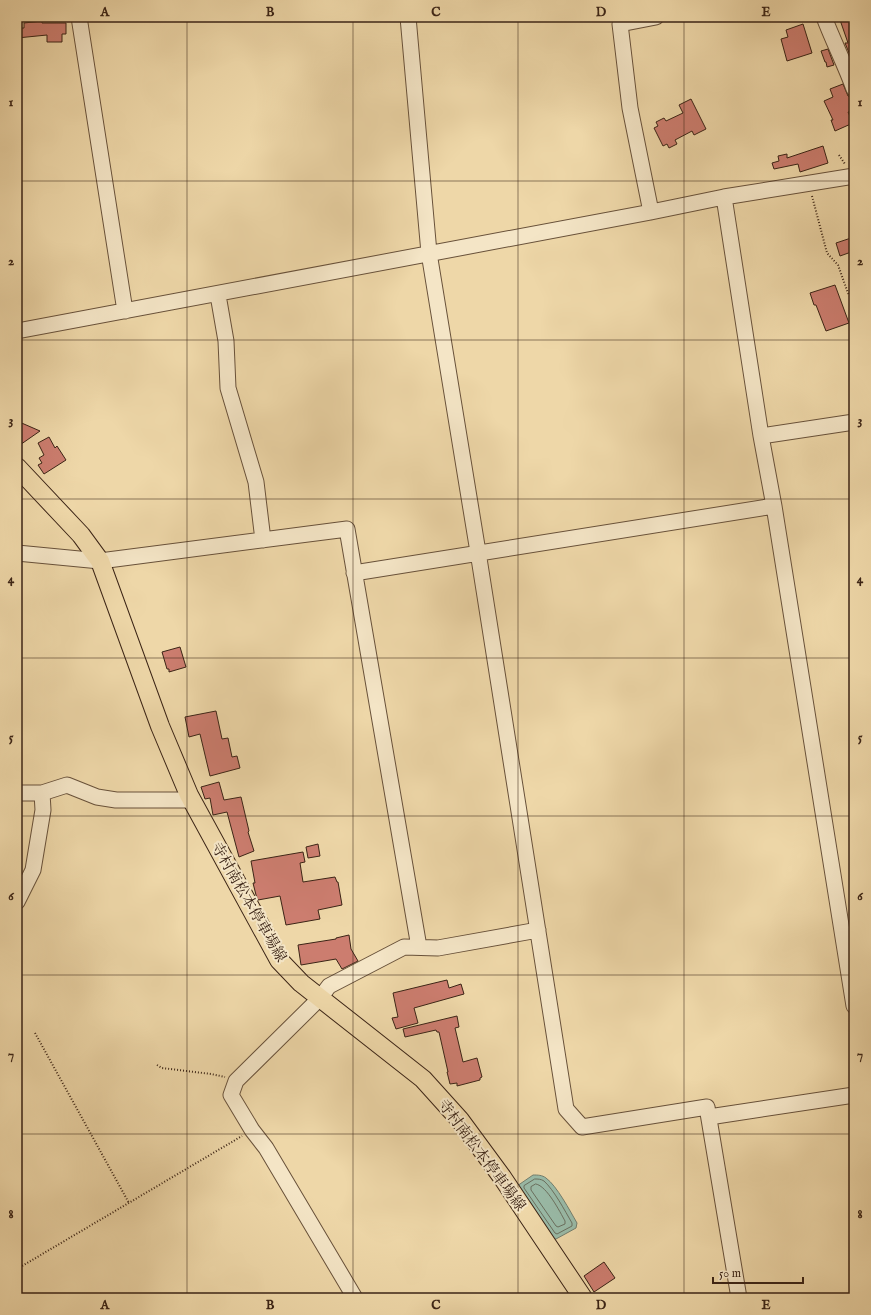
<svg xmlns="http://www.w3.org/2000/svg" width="871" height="1315" viewBox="0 0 871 1315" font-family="'IM FELL English','Noto Serif JP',serif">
<rect width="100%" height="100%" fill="#eed7a8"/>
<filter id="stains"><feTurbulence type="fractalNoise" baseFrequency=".005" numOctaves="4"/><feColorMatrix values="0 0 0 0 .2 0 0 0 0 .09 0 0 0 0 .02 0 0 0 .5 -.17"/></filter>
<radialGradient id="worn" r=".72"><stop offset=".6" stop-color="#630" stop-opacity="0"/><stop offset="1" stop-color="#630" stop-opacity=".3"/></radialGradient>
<!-- water -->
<path fill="#99baa7" stroke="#737e6d" d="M533 1175C538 1175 542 1175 546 1178 557 1186 570 1211 577 1223L576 1228 556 1239H553L517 1186Z"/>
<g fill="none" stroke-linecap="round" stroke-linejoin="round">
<!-- shore -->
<path stroke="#6a6f5e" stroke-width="1" d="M535 1179C538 1179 541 1179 544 1181 554 1190 565 1211 572 1223V1226L557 1234 555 1233 524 1188V1186Z
M536 1184C547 1186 560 1212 565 1221V1224L558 1227 556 1226 531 1190V1187Z"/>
</g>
<!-- building -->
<path fill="#cc7d6f" stroke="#3b2416" d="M839 17H851L854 29V60H852L845 43H848Z
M42 21V23H66V34H62V42H47V35L17 38V28H24V23Z
M803 24 812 53 787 61 781 39 788 37 786 30Z
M828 49 834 65 827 67 826 62H825L821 51Z
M843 84 848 96 854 98V111L848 112 853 123 835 131 831 120H833L824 101 833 97 830 89Z
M691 99 706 129 694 135 692 131 675 140 677 144 669 148 667 144 663 146 654 128 658 126 656 122 664 118 666 121 683 113 679 105Z
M823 146 828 163 800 172 798 164 774 169 772 163 779 161 778 156 787 154V158Z
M854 237V251L840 256 836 243Z
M835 285 849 323 826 331 816 305H814L810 293Z
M17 421 40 431 17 447Z
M49 437 55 448 57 446 66 460 44 474 38 465 42 463 39 458 44 455 38 443Z
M180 647 186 667 169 672V669H167L162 652Z
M216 711 222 739 228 738 232 757 237 756 240 768 210 776 200 734 189 737 185 717Z
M219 782 224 800 241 797 249 831 248 832 254 851 239 857 227 812 213 815 210 798 205 799 201 787Z
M318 844 320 856 308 858 306 847Z
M303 852 305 862 300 863 303 882 335 877 337 882H338L342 905 318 910 320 919 286 925 280 896 258 900 256 895 253 883H255L251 861Z
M349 935 351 949 358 961 342 969 336 959 301 965 298 945 336 939V938Z
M447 980 449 988 461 984 464 994 414 1008 418 1023 396 1029 392 1018 398 1017 393 993Z
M457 1016 459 1027 455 1028 463 1062 477 1058 482 1077 480 1078V1080L457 1086V1083L450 1084 447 1072H448L439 1032H437L436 1030 405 1037 403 1029Z
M604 1262 615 1278 594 1292 584 1276Z"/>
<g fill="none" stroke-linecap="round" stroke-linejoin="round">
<defs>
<path id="minor" d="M79 17 125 311
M408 17 429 253 478 552 566 1109 582 1127 707 1107 739 1298
M824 17C833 41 845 64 854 89
M724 197 761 436 774 506 854 1006
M651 212 630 108 620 24 656 17
M218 295 226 341 228 388 256 482 263 540
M17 331 651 212 724 197 854 176
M761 436 854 422
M17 553 100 561 347 529 419 947
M354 573 774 506
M17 793H42L43 810 33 870 17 902
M42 793 67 785 97 797 116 800H191
M709 1117 854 1095
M355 1298 266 1148 252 1130 231 1095 236 1081 320 998 329 986 404 947 438 948 538 930"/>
<path id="major" d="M17 467 81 535 100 561 160 726 189 795 279 960 301 983 423 1079 460 1120 502 1177 583 1298"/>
</defs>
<!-- minor casing -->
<use href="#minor" stroke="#68513a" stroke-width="17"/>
<!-- major casing -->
<use href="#major" stroke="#3b2416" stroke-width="20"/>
<!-- path -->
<path stroke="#3b2416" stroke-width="2" stroke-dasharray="1 2" stroke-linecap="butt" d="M839 155 845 164
M812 196 827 253 838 265 849 296
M35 1033 129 1203
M157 1065 162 1068 211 1074 225 1077
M17 1269 242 1136"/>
<!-- minor -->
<use href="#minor" stroke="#f4e5c6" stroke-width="15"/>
<!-- major -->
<use href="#major" stroke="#eed7a8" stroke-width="18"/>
</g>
<!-- grid -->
<path fill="none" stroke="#3b2416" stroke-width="1" stroke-opacity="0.55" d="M187 17V1298M353 17V1298M518 17V1298M684 17V1298M17 181H854M17 340H854M17 499H854M17 658H854M17 816H854M17 975H854M17 1134H854"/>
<g text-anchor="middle" stroke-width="4" stroke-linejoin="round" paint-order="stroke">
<!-- street labels -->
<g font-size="15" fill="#3b2416" stroke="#f4e5c6">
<text transform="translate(249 902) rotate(60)" y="5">寺村南松本停車場線</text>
<text transform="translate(482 1155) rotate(53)" y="5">寺村南松本停車場線</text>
</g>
</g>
<!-- margin -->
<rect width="871" height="1315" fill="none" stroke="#eed7a8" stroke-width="44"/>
<!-- scale -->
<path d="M713 1277v6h90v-6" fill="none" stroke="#3b2416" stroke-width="2"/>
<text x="719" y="1277" font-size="12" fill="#3b2416" stroke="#f4e5c6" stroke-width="3" paint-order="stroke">50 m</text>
<rect x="22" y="22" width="827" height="1271" fill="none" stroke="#3b2416" stroke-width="1.5"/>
<g font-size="13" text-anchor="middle" font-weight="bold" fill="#3b2416">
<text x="105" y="16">A</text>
<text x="270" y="16">B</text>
<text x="436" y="16">C</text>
<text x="601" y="16">D</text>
<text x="766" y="16">E</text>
<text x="11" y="106">1</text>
<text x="860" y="106">1</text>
<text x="11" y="265">2</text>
<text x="860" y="265">2</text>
<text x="11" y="424">3</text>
<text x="860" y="424">3</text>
<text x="11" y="583">4</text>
<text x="860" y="583">4</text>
<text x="11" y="741">5</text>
<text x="860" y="741">5</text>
<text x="11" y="900">6</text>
<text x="860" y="900">6</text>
<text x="11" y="1059">7</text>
<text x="860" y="1059">7</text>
<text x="11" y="1218">8</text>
<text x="860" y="1218">8</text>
<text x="105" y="1309">A</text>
<text x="270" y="1309">B</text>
<text x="436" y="1309">C</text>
<text x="601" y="1309">D</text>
<text x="766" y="1309">E</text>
</g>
<rect width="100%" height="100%" filter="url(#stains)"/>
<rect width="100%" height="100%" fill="url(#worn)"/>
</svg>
